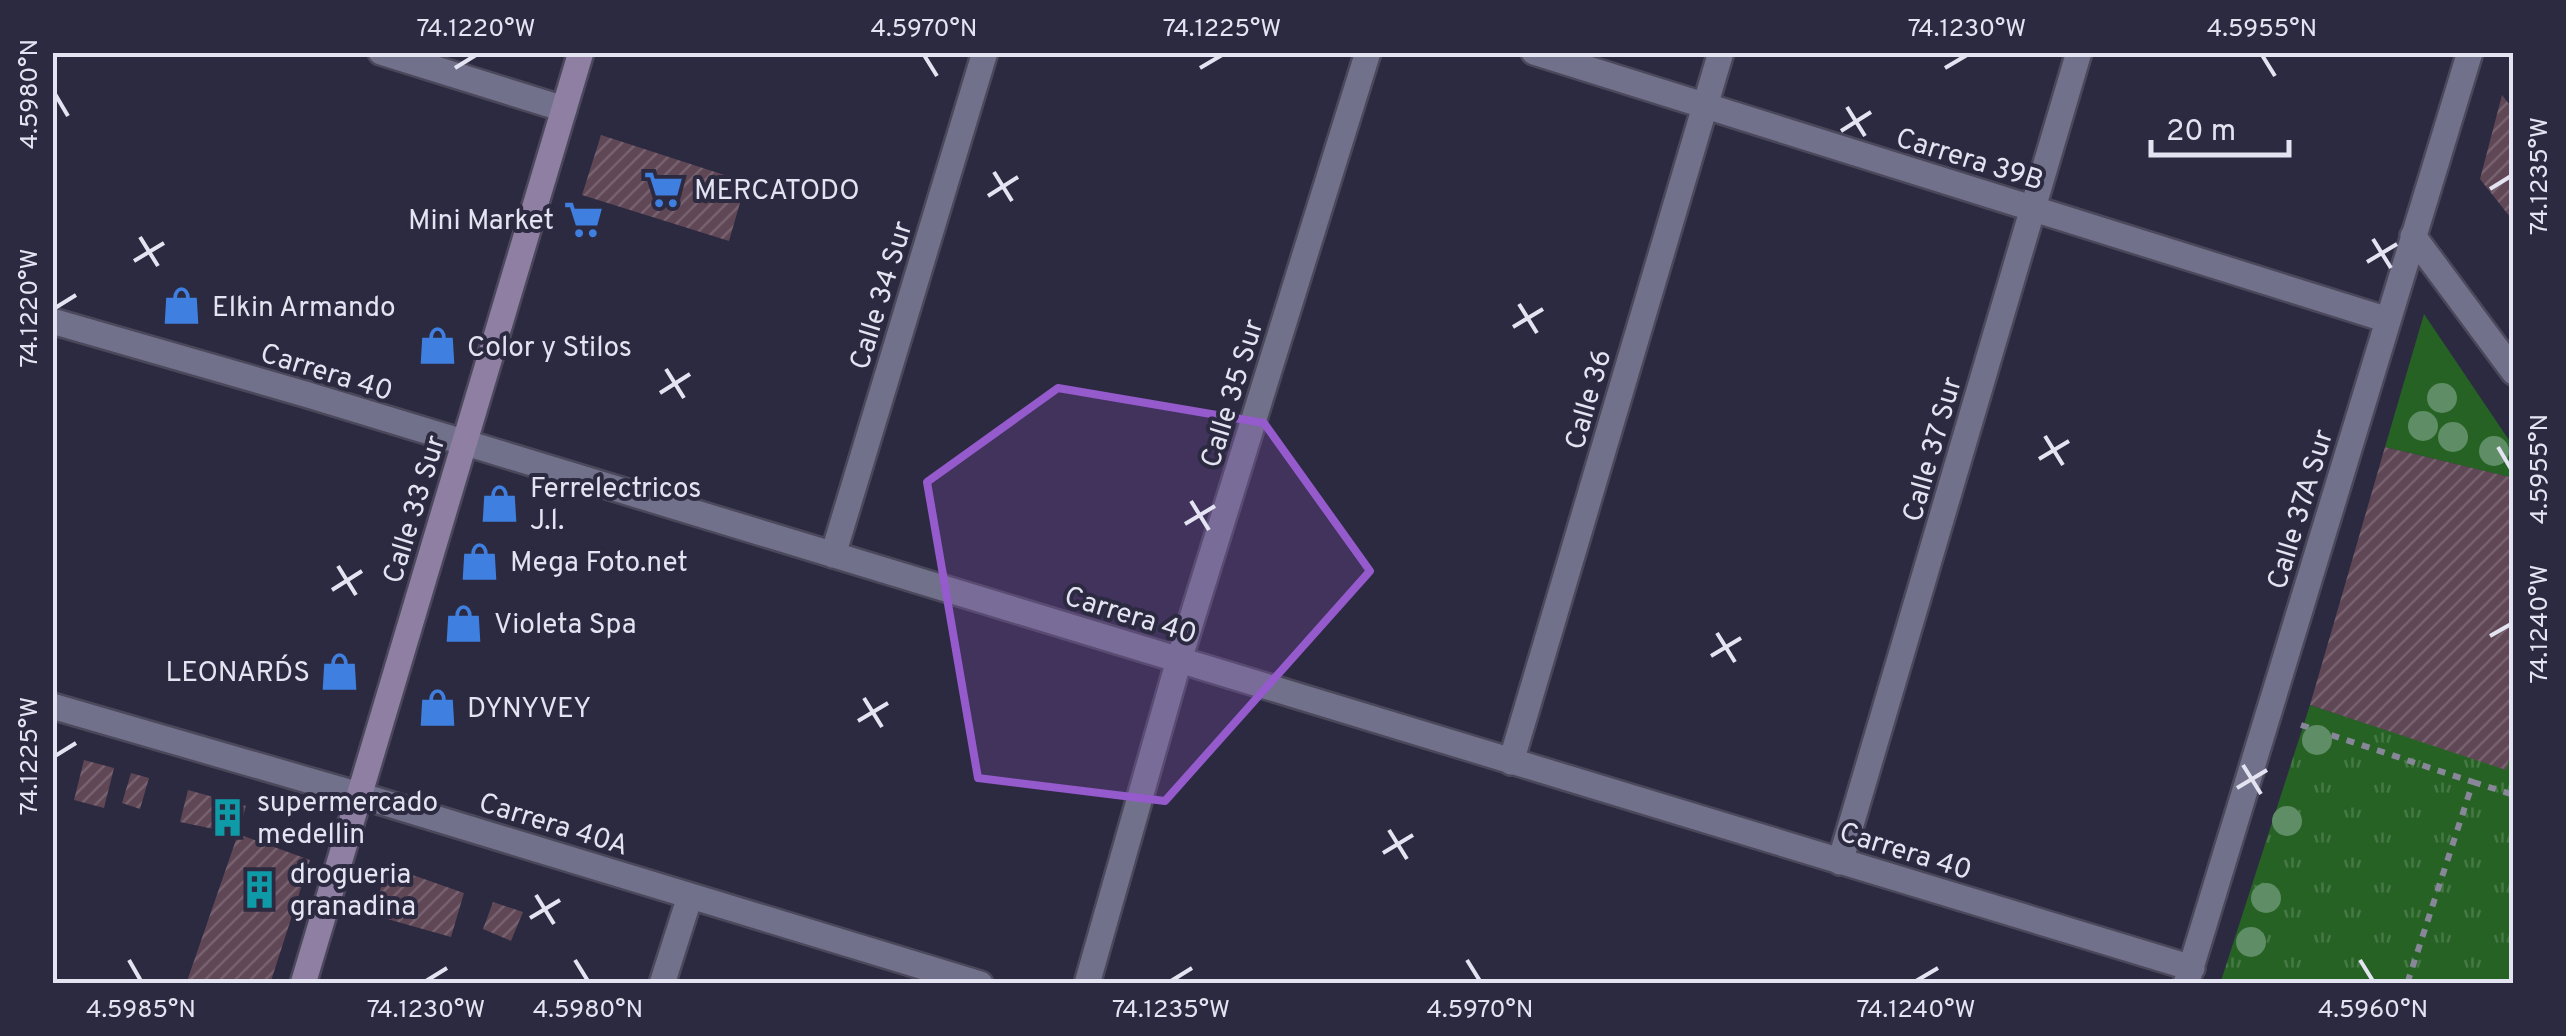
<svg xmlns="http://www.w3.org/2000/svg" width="2566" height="1036" viewBox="0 0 2566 1036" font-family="Overpass,sans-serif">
<defs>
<pattern id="park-tufts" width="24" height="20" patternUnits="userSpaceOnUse" patternTransform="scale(2.5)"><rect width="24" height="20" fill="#276225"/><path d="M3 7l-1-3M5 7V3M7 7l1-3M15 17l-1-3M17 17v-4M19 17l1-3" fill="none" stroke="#467845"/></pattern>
<pattern id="building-hatch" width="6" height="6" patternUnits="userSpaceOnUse" patternTransform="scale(2.5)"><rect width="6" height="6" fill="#604756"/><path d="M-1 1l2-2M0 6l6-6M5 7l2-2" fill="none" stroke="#77616f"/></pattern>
</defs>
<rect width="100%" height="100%" fill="#2c2a40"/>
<!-- grass -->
<path fill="#276225" d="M2424 314 2513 446V478L2385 447Z"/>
<!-- park -->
<path fill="url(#park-tufts)" d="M2310 705 2506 769 2513 741V983L2220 984Z"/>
<!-- building -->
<path fill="url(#building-hatch)" d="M2502 95 2514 110V222L2480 179Z
M601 135 746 182 729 241 582 195Z
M2385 447 2514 478V741L2506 770 2310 705Z
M84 760 114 768 104 808 74 800Z
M131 773 149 778 140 809 122 803Z
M188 790 246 806 238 834 180 822Z
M238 834 310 860 270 984H186Z
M387 866 464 893 451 937 373 915Z
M493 902 523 912 511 941 483 929Z"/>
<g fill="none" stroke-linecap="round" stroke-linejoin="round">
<defs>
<path id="lane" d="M1534 52 2388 320"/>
<path id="street" d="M381 52 564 109
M2413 236 2514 372
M52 321 305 394 2192 968
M833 555 985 52
M52 706 359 795 980 984
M1511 762 1721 52
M1840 862 2079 52
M662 984 690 896
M1087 984 1179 660 1368 52
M2186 984 2470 52"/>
<path id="secondary" d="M303 984 581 52"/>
</defs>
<!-- lane casing -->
<use href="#lane" stroke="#4b485c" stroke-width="30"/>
<!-- street casing -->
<use href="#street" stroke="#4b485c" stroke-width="30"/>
<!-- secondary casing -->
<use href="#secondary" stroke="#4b485c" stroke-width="30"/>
<!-- path -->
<path stroke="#888799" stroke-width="6" stroke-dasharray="8 8" stroke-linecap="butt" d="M2301 725 2473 782 2407 984
M2473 782 2514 795"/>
<!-- lane -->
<use href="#lane" stroke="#72718b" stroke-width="25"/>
<!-- street -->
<use href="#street" stroke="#72718b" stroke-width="25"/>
<!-- secondary -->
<use href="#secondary" stroke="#8e7fa3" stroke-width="25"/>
</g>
<!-- trees -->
<g fill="#5f8d65">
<circle cx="2442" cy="398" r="15"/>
<circle cx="2423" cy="426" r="15"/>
<circle cx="2453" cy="437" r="15"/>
<circle cx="2494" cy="451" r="15"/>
<circle cx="2317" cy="740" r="15"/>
<circle cx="2287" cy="821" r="15"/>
<circle cx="2266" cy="898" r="15"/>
<circle cx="2251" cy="942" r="15"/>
</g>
<!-- marked area -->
<path fill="#955acc" fill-opacity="0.2" stroke="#955acc" stroke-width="8" stroke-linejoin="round" d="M1058 388 1264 423 1370 571 1165 801 978 778 927 482Z"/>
<!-- ticks -->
<path fill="none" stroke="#e4e3f2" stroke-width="4" d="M924 55 937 76M2262 55 2275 76M455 68 476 55M1200 68 1222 55M1945 68 1967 55M55 94 68 116M1847 107 1865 136M1841 131 1871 112M994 172 1012 201M2490 189 2511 176M988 196 1018 177M140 237 158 266M2373 239 2391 268M134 261 164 243M2367 262 2397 244M1519 304 1537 333M55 308 76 295M1513 327 1543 309M666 369 684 398M660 393 690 374M2045 436 2063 465M2498 447 2511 469M2039 459 2069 441M1191 501 1209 530M1185 524 1215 506M338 566 356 595M332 590 362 571M1717 633 1735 662M2490 636 2511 624M1711 656 1741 638M864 698 882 727M858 721 888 703M55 756 76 743M2243 765 2261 794M2237 788 2267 770M1389 830 1407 859M1383 853 1413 835M536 895 554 924M530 918 560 900M129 960 141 981M575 960 588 981M1467 960 1480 981M2360 960 2373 981M426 981 447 968M1171 981 1192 968M1916 981 1938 968"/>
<!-- icons -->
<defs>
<symbol id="supermarket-bare" viewBox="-9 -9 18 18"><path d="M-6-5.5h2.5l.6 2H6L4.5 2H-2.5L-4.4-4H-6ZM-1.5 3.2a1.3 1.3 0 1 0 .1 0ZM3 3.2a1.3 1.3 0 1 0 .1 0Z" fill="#3f7fe0" stroke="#2c2a40" stroke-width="2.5" paint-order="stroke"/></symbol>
<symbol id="shop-bare" viewBox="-9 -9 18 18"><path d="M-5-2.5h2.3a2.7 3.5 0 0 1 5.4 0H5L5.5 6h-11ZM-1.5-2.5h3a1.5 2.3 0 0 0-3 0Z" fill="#3f7fe0" stroke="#2c2a40" stroke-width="2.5" paint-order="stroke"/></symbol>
<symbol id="building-bare" viewBox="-9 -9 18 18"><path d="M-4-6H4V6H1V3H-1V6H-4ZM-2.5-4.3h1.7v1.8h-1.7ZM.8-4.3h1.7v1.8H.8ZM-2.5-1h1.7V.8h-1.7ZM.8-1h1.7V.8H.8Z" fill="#0f9aa8" stroke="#2c2a40" stroke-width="2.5" paint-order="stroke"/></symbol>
</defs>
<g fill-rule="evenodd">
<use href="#supermarket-bare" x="636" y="162" width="55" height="55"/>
<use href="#supermarket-bare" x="556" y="192" width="55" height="55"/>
<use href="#shop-bare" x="154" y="278" width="55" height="55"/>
<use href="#shop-bare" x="410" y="318" width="55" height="55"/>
<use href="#shop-bare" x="472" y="476" width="55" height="55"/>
<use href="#shop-bare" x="452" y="534" width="55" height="55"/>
<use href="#shop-bare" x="436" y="596" width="55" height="55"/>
<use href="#shop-bare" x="312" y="644" width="55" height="55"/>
<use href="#shop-bare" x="410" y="680" width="55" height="55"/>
<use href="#building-bare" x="200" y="790" width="55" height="55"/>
<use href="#building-bare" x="232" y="862" width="55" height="55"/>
</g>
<g text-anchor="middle" stroke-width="8" stroke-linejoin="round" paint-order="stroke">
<!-- street labels -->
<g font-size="28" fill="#e4e3f2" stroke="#2c2a40">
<text transform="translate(1970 158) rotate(17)" y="10">Carrera 39B</text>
<text transform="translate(880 295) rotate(-73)" y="10">Calle 34 Sur</text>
<text transform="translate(327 371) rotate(17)" y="10">Carrera 40</text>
<text transform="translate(1231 393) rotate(-73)" y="10">Calle 35 Sur</text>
<text transform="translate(1587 399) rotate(-74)" y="10">Calle 36</text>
<text transform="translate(1931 449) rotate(-74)" y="10">Calle 37 Sur</text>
<text transform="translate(413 509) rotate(-73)" y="10">Calle 33 Sur</text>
<text transform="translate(2299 509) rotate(-73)" y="10">Calle 37A Sur</text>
<text transform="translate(1131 614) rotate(17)" y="10">Carrera 40</text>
<text transform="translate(554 823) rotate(17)" y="10">Carrera 40A</text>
<text transform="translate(1906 850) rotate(17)" y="10">Carrera 40</text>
</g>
<!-- poi labels -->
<g font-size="28" fill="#e4e3f2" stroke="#2c2a40" text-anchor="start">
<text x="694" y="199">MERCATODO</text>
<text x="554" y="229" text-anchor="end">Mini Market</text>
<text x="212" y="316">Elkin Armando</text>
<text x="467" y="356">Color y Stilos</text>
<text x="530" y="497">Ferrelectricos<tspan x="530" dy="32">J.l.</tspan></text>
<text x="510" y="571">Mega Foto.net</text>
<text x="494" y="633">Violeta Spa</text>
<text x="310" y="681" text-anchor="end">LEONARD´S</text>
<text x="467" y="717">DYNYVEY</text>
<text x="257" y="811">supermercado<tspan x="257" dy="32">medellin</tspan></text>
<text x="290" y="883">drogueria<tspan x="290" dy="32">granadina</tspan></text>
</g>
</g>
<!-- border -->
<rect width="2566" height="1036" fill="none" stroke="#2c2a40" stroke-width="110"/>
<!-- scale -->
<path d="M2151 140v15h138v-15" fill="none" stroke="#e4e3f2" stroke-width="5"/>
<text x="2166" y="140" font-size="30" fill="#e4e3f2" stroke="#2c2a40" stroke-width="8" paint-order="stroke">20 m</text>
<rect x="55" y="55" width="2456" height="926" fill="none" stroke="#e4e3f2" stroke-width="4"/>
<g font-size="25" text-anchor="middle" fill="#e4e3f2">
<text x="476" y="36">74.1220°W</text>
<text x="924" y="36">4.5970°N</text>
<text x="1222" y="36">74.1225°W</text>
<text x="1967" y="36">74.1230°W</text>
<text x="2262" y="36">4.5955°N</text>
<text transform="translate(28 94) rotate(-90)" y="9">4.5980°N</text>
<text transform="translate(2538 176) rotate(-90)" y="9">74.1235°W</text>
<text transform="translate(28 308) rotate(-90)" y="9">74.1220°W</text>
<text transform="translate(2538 469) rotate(-90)" y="9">4.5955°N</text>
<text transform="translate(2538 624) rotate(-90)" y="9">74.1240°W</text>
<text transform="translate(28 756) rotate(-90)" y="9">74.1225°W</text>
<text x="141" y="1017">4.5985°N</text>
<text x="426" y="1017">74.1230°W</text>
<text x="588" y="1017">4.5980°N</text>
<text x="1171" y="1017">74.1235°W</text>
<text x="1480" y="1017">4.5970°N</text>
<text x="1916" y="1017">74.1240°W</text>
<text x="2373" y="1017">4.5960°N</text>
</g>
</svg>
